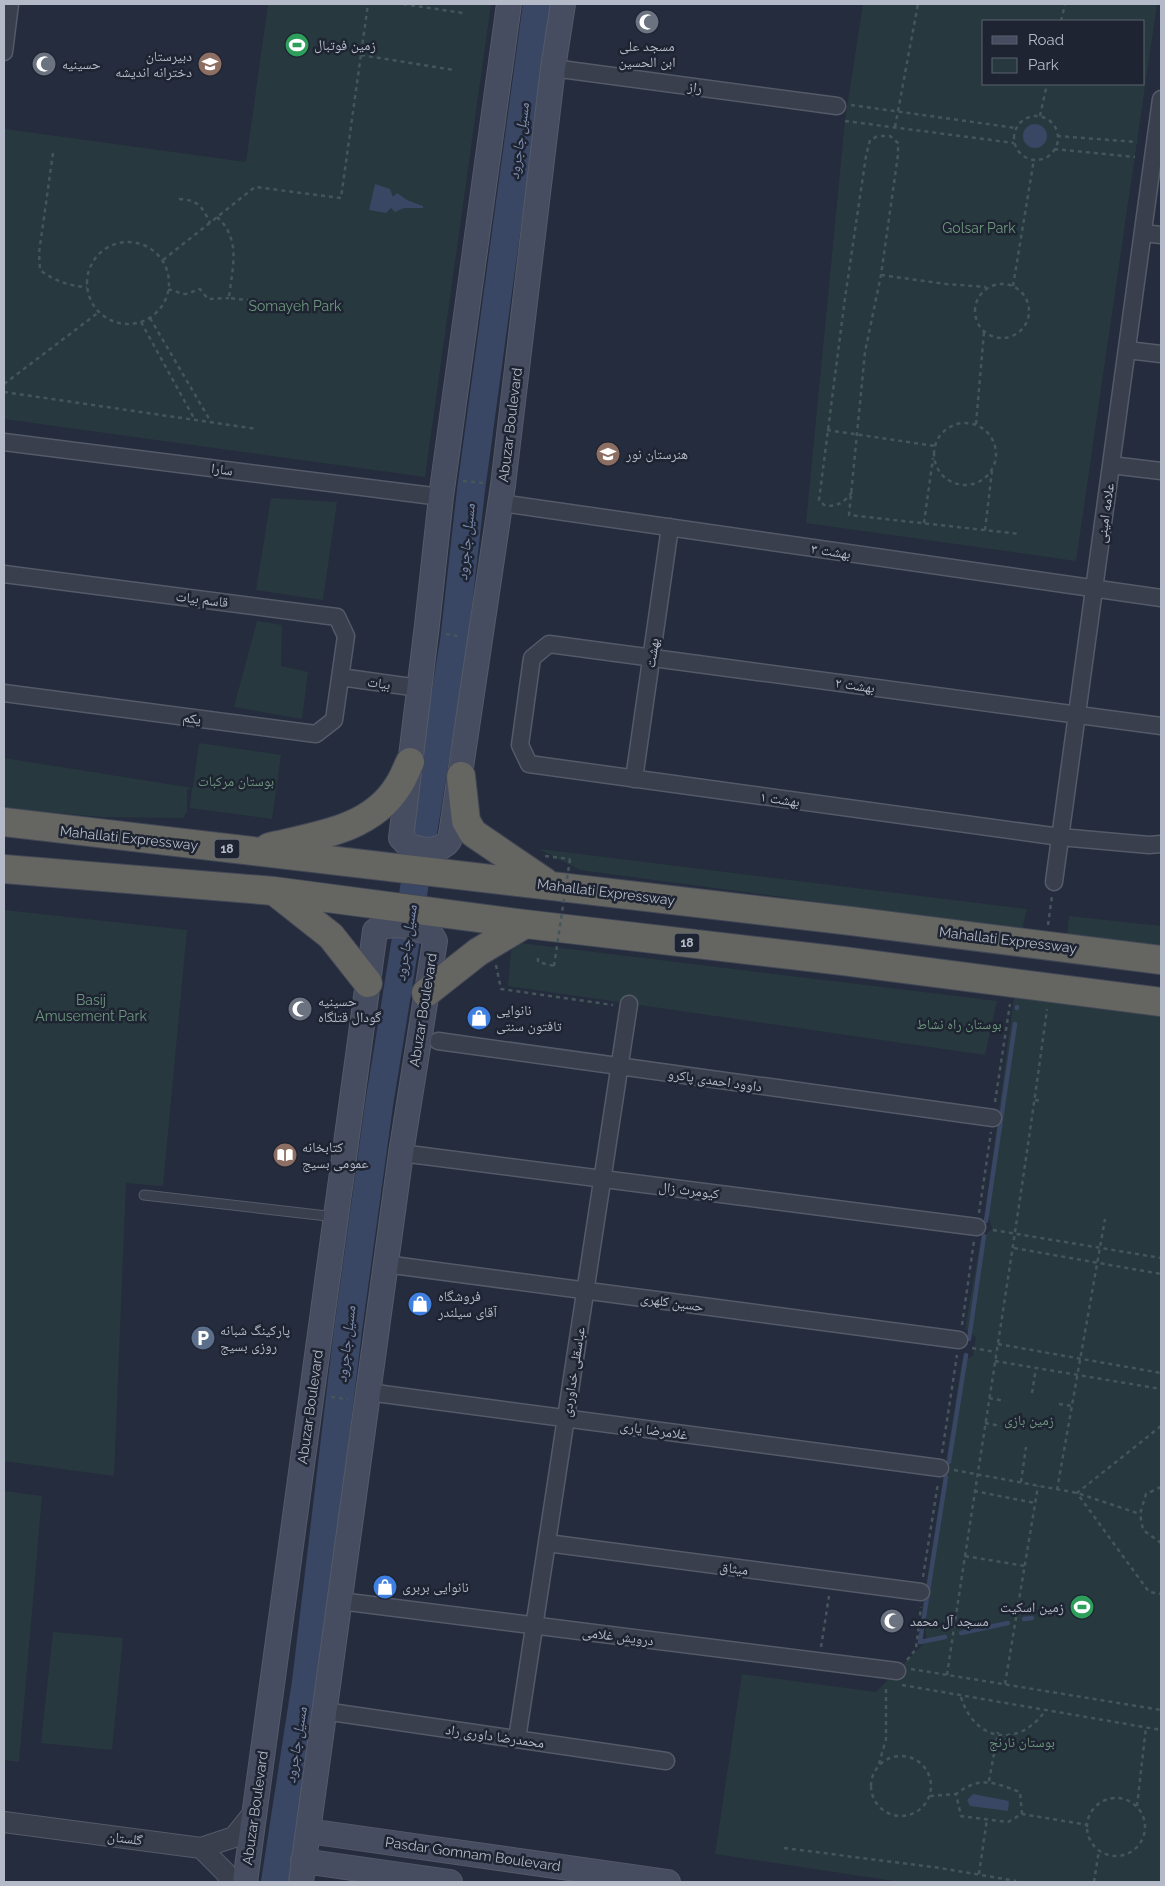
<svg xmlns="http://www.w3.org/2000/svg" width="1165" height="1886" viewBox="0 0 1165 1886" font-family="Raleway,'Noto Naskh Arabic',sans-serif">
<rect width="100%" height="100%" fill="#252c3d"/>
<!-- green -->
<path fill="#27393e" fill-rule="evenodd" d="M268 4H491L425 477 4 419 5 129 246 162Z
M863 4H1157L1076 561 806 523 845 121ZM984 21H1144V84H984Z
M271 498 337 502 323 600 256 590Z
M257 621 282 625 281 666 308 672 302 719 234 707Z
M199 743 281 755 272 819 190 808 192 788 187 790V812L183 818 103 817 4 808V758L193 788Z
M539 849 1027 909 1022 929 580 870Z
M4 910 187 930 163 1186 126 1183 114 1476 4 1461Z
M1069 916 1161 926V947L1067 939Z
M512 942 997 1001 985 1055 508 986Z
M1014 998 1161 1017V1882H900L715 1854 742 1674 876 1692 927 1640 922 1610 962 1361 973 1356 976 1337 965 1329 981 1239 992 1229 986 1206Z
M4 1491 42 1496 19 1762 4 1760Z
M53 1632 123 1638 112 1750 41 1743Z"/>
<!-- water -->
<path fill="#394664" d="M1023 136a12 12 0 1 1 24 0a12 12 0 1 1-24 0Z
M375 184 390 189 393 197 397 193 407 200 423 206V208H404L395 212 391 208 386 213 369 210Z
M973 1794 1009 1801 1008 1811 970 1806 967 1800Z"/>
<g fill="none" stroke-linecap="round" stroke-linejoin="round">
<!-- stream -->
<path stroke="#394664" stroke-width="4.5" d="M1017 1008V1007
M986 1221 1015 1024
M969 1339 984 1236
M949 1462 966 1355
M1024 1619 1032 1618
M961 1633 1008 1623
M945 1637 920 1642 946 1477"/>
<!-- river -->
<path stroke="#394664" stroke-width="28" d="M275 1882 306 1682 348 1330 379 1105 454 641 471 490 537 4"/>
<defs>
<path id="service" d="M144 1195 336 1217"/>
<path id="minor" d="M4 52 10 4
M553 68 837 106
M1143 233 1161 235
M1127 350 1161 354
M4 442 441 497
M1111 465 1161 471
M501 503 1161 598
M4 574 337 617 346 636 334 720 316 734 4 693
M340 677 419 688
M1161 726 549 644 532 658 520 745 529 764 1060 837 1149 845 1161 844
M634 779 670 527
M1054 882 1161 99
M438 1041 993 1118
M401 1153 977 1227
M385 1264 959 1340
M368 1392 940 1468
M547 1543 921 1592
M340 1601 897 1671
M324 1711 666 1761
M517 1739 629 1004"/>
<path id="tertiary" d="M4 1822 201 1848 226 1873 230 1882
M201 1848 234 1837 255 1811"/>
<path id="secondary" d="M509 4 441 497 427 625 401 838C410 850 434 854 446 844 451 840 451 834 452 828L503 485 553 68 563 4
M308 1831 668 1882
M303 1861 450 1882
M245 1882 375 931C391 920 413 927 430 933L435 941 401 1153 301 1882"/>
<path id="trunk" d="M461 776 466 821 473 833 545 882
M4 822 851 921 1161 960
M269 847C315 836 371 830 398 786 403 779 406 770 410 762
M4 869 274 891 525 924 843 961 1161 1002
M274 891 331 936 368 983
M426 993 478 952 525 924"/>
</defs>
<!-- service casing -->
<use href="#service" stroke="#545a68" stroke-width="11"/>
<!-- minor casing -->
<use href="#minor" stroke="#545a68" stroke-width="19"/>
<!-- tertiary casing -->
<use href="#tertiary" stroke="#545a68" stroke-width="22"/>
<!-- secondary casing -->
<use href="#secondary" stroke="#545a68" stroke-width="26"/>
<!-- trunk casing -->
<use href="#trunk" stroke="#414755" stroke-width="30"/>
<!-- path -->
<path stroke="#45565b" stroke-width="2.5" stroke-dasharray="4 4" stroke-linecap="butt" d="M403 4 463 13
M1061 21 1065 4
M361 55 454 70
M851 105 1016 128
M1040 116 1047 84
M1014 138a22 22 0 1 1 44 0a22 22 0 1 1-44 0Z
M845 121 1014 143
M895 127 918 4
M1057 136 1137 142
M1054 149 1135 157
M53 153 39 253 40 270C55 281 69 286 87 287
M179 199C198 200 202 206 210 223
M217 217C242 240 232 268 229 298L273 303
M87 283a41 41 0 1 1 82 0a41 41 0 1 1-82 0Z
M163 260 255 187 341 198 368 4
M881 275 946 284 986 287
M975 311a27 27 0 1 1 54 0a27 27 0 1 1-54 0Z
M1013 286 1034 159
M168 290C175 289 178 294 184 294 191 294 194 290 200 289L208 299 229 298
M150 318 211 422
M141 322 195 420
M4 384 99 312
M4 392 257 429
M934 454a31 31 0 1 1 62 0a31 31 0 1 1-62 0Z
M976 424 984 332
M827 430 935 446
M463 481 483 483V485
M852 492C844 503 838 506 825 506L819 500 845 298 866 156 870 140 878 136H890L898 143V155L881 275 865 352 849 515 1020 534
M924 523 933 458
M985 530 992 471
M446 634 462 637
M545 856 570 859
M1048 925 1052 896
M538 958V962L554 966
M496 965 501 989 613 1005
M1035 1100 1042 1101
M995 1102 1010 1004
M979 1213 991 1132
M993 1230 1161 1258
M1014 1248 1161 1274
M962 1325 974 1241
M998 1344 1161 1373
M972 1348 996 1352
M995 1361 1161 1389
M1032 1393 1036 1368
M331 1397 348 1399
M989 1398 1005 1401
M1059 1404 1072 1406
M985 1423 1001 1426
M1161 1426 1077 1493 1149 1592 1161 1594
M942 1453 957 1355
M954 1470 1077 1493 1140 1514
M1021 1482 1026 1447
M1161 1487 1146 1494 1140 1514 1143 1530 1161 1543
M1057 1490 1105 1219
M974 1491 1035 1503
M965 1556 1025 1566
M923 1577 938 1483
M821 1647 829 1596
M907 1660 916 1649 921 1607
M911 1669 1161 1710
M947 1675C980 1453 1017 1232 1047 1009
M1005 1684 1038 1486
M902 1685 1161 1730
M961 1697C974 1741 1018 1749 1045 1711
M871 1786a30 30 0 1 1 60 0a30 30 0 1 1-60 0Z
M879 1764 886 1739V1685
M989 1781 998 1732
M930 1796 956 1794
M1087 1827a29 29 0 1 1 58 0a29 29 0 1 1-58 0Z
M1137 1806 1146 1727
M1022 1814 1020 1792C994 1783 981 1775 956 1794L961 1816 1008 1822 1022 1814 1088 1825
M784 1848 940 1868 1016 1881
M979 1874 987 1819
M1094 1882 1099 1850"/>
<!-- service -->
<use href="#service" stroke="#393f4d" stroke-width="9"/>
<!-- minor -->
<use href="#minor" stroke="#393f4d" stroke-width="16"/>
<!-- tertiary -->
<use href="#tertiary" stroke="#393f4d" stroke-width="20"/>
<!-- secondary -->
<use href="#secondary" stroke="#474d60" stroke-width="24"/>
<!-- trunk -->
<use href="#trunk" stroke="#656562" stroke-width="28"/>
<!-- path-bridge -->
<path stroke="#45565b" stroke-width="2.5" stroke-dasharray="4 4" stroke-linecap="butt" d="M554 966 570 859"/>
</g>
<!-- icons -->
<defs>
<symbol id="mosque-disc" viewBox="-11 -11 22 22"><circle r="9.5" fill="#6b7280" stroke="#1e2432"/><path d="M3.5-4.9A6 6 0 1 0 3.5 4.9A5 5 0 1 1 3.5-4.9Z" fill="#fff"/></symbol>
<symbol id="stadium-disc" viewBox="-11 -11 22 22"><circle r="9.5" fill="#2e9e5b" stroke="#1e2432"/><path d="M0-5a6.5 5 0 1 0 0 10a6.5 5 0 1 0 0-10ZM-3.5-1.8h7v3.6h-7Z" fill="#fff"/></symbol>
<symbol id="school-disc" viewBox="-11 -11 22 22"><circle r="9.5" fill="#8d6e63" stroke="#1e2432"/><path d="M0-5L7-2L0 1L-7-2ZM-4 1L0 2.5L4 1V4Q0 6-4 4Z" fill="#fff"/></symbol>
<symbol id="shop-disc" viewBox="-11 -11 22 22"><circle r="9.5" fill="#3f7fe0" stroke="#1e2432"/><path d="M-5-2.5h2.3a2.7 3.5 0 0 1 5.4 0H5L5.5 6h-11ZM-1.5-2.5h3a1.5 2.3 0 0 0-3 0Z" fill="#fff"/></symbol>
<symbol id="library-disc" viewBox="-11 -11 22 22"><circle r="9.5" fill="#8d6e63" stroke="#1e2432"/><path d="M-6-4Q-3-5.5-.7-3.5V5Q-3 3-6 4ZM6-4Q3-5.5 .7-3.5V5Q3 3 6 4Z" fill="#fff"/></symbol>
<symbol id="parking-disc" viewBox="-11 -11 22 22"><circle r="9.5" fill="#5c6f8a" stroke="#1e2432"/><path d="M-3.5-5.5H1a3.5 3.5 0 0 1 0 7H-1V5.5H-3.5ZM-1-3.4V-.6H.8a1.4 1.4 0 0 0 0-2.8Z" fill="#fff"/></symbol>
</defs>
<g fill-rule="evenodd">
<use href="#mosque-disc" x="633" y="8" width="28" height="28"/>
<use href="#stadium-disc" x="283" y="31" width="28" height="28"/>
<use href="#mosque-disc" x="30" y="50" width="28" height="28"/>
<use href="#school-disc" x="196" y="50" width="28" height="28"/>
<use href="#school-disc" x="594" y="440" width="28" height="28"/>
<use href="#mosque-disc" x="286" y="995" width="28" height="28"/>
<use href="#shop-disc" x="465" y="1004" width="28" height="28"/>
<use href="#library-disc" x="271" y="1141" width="28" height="28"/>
<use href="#shop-disc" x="406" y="1290" width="28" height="28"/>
<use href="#parking-disc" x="189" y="1324" width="28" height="28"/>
<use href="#shop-disc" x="371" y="1573" width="28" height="28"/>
<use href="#stadium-disc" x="1068" y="1593" width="28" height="28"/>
<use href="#mosque-disc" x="878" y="1607" width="28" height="28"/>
</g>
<g text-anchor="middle" stroke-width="5" stroke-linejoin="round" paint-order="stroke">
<!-- shield labels -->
<g fill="#1e2432" stroke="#888d9b" stroke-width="1">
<rect x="214.5" y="839.5" width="25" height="19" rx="4"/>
<rect x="674.5" y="933.5" width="25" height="19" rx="4"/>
</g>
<g font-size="12" font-weight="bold" fill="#b5bac8">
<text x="227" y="853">18</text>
<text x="687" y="947">18</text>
</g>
<!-- poi labels -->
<g font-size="14" fill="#b5bac8" stroke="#1e2432" text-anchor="start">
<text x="314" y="50">زمین فوتبال</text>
<text x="647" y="51" text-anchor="middle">مسجد علی<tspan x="647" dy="16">ابن الحسین</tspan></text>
<text x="192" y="61" text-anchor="end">دبیرستان<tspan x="192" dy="16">دخترانه اندیشه</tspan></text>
<text x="62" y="69">حسینیه</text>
<text x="626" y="459">هنرستان نور</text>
<text x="318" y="1006">حسینیه<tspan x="318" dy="16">گودال قتلگاه</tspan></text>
<text x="496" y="1015">نانوایی<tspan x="496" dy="16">تافتون سنتی</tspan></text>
<text x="302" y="1152">کتابخانه<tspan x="302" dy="16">عمومی بسیج</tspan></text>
<text x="438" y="1301">فروشگاه<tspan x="438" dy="16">آقای سیلندر</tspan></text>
<text x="220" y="1335">پارکینگ شبانه<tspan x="220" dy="16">روزی بسیج</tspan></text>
<text x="402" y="1592">نانوایی بربری</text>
<text x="1064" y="1612" text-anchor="end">زمین اسکیت</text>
<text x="910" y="1626">مسجد آل محمد</text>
</g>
<!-- street labels -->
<g font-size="14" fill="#b5bac8" stroke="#1e2432">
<text transform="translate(695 87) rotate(8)" y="5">راز</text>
<text transform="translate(510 425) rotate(-83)" y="5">Abuzar Boulevard</text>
<text transform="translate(222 469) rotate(7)" y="5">سارا</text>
<text transform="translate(1105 513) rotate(-82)" y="5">علامه امینی</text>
<text transform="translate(831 551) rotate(8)" y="5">بهشت ۳</text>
<text transform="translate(202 599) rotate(7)" y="5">قاسم بیات</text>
<text transform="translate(652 653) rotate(-82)" y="5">بهشت</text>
<text transform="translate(379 683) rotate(8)" y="5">بیات</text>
<text transform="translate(855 685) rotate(8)" y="5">بهشت ۲</text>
<text transform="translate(192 718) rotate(7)" y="5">یکم</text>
<text transform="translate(780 799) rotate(8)" y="5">بهشت ۱</text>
<text transform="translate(129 838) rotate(6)" y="5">Mahallati Expressway</text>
<text transform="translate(606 892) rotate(7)" y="5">Mahallati Expressway</text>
<text transform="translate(1008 940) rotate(7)" y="5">Mahallati Expressway</text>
<text transform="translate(423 1010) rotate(-81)" y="5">Abuzar Boulevard</text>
<text transform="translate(715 1080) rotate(8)" y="5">داوود احمدی پاکرو</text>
<text transform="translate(689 1190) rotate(7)" y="5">کیومرث زال</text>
<text transform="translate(672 1302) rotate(8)" y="5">حسین کلهری</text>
<text transform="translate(573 1372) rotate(-81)" y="5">عباسقلی خداوردی</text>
<text transform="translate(310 1407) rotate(-82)" y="5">Abuzar Boulevard</text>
<text transform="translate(654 1430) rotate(8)" y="5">غلامرضا یاری</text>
<text transform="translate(734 1568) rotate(8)" y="5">میثاق</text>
<text transform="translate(618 1636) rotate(7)" y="5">درویش غلامی</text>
<text transform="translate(495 1736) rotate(8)" y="5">محمدرضا داوری راد</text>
<text transform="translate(255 1808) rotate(-82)" y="5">Abuzar Boulevard</text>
<text transform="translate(125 1838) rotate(7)" y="5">گلستان</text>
<text transform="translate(473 1854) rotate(8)" y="5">Pasdar Gomnam Boulevard</text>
</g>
<!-- park labels -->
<g font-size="14" fill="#6d987d" stroke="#1e2432">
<text x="979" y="233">Golsar Park</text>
<text x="295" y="311">Somayeh Park</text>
<text x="236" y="786">بوستان مرکبات</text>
<text x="91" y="1005">Basij<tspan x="91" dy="16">Amusement Park</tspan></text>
<text x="959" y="1029">بوستان راه نشاط</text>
<text x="1029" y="1425">زمین بازی</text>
<text x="1022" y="1747">بوستان نارنج</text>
</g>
<!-- water labels -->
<g font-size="15" font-style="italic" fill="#7d8daf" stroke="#1e2432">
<text transform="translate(519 141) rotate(-82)" y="5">مسیل جاجرود</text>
<text transform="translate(466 542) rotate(-84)" y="5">مسیل جاجرود</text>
<text transform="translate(406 943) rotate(-81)" y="5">مسیل جاجرود</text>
<text transform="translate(346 1344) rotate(-83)" y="5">مسیل جاجرود</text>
<text transform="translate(296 1745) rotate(-81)" y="5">مسیل جاجرود</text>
</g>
</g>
<!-- border -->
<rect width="1165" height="1886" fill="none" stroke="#b5bac8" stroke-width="10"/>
<!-- legend -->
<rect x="982" y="20" width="162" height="65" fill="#1e2432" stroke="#5a606e"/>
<rect x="992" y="36" width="25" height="8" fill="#474d60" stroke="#5a606e"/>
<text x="1028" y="45" font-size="15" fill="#b5bac8">Road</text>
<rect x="992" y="58" width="25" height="15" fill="#27393e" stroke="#5a606e"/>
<text x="1028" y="70" font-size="15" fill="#b5bac8">Park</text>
</svg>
